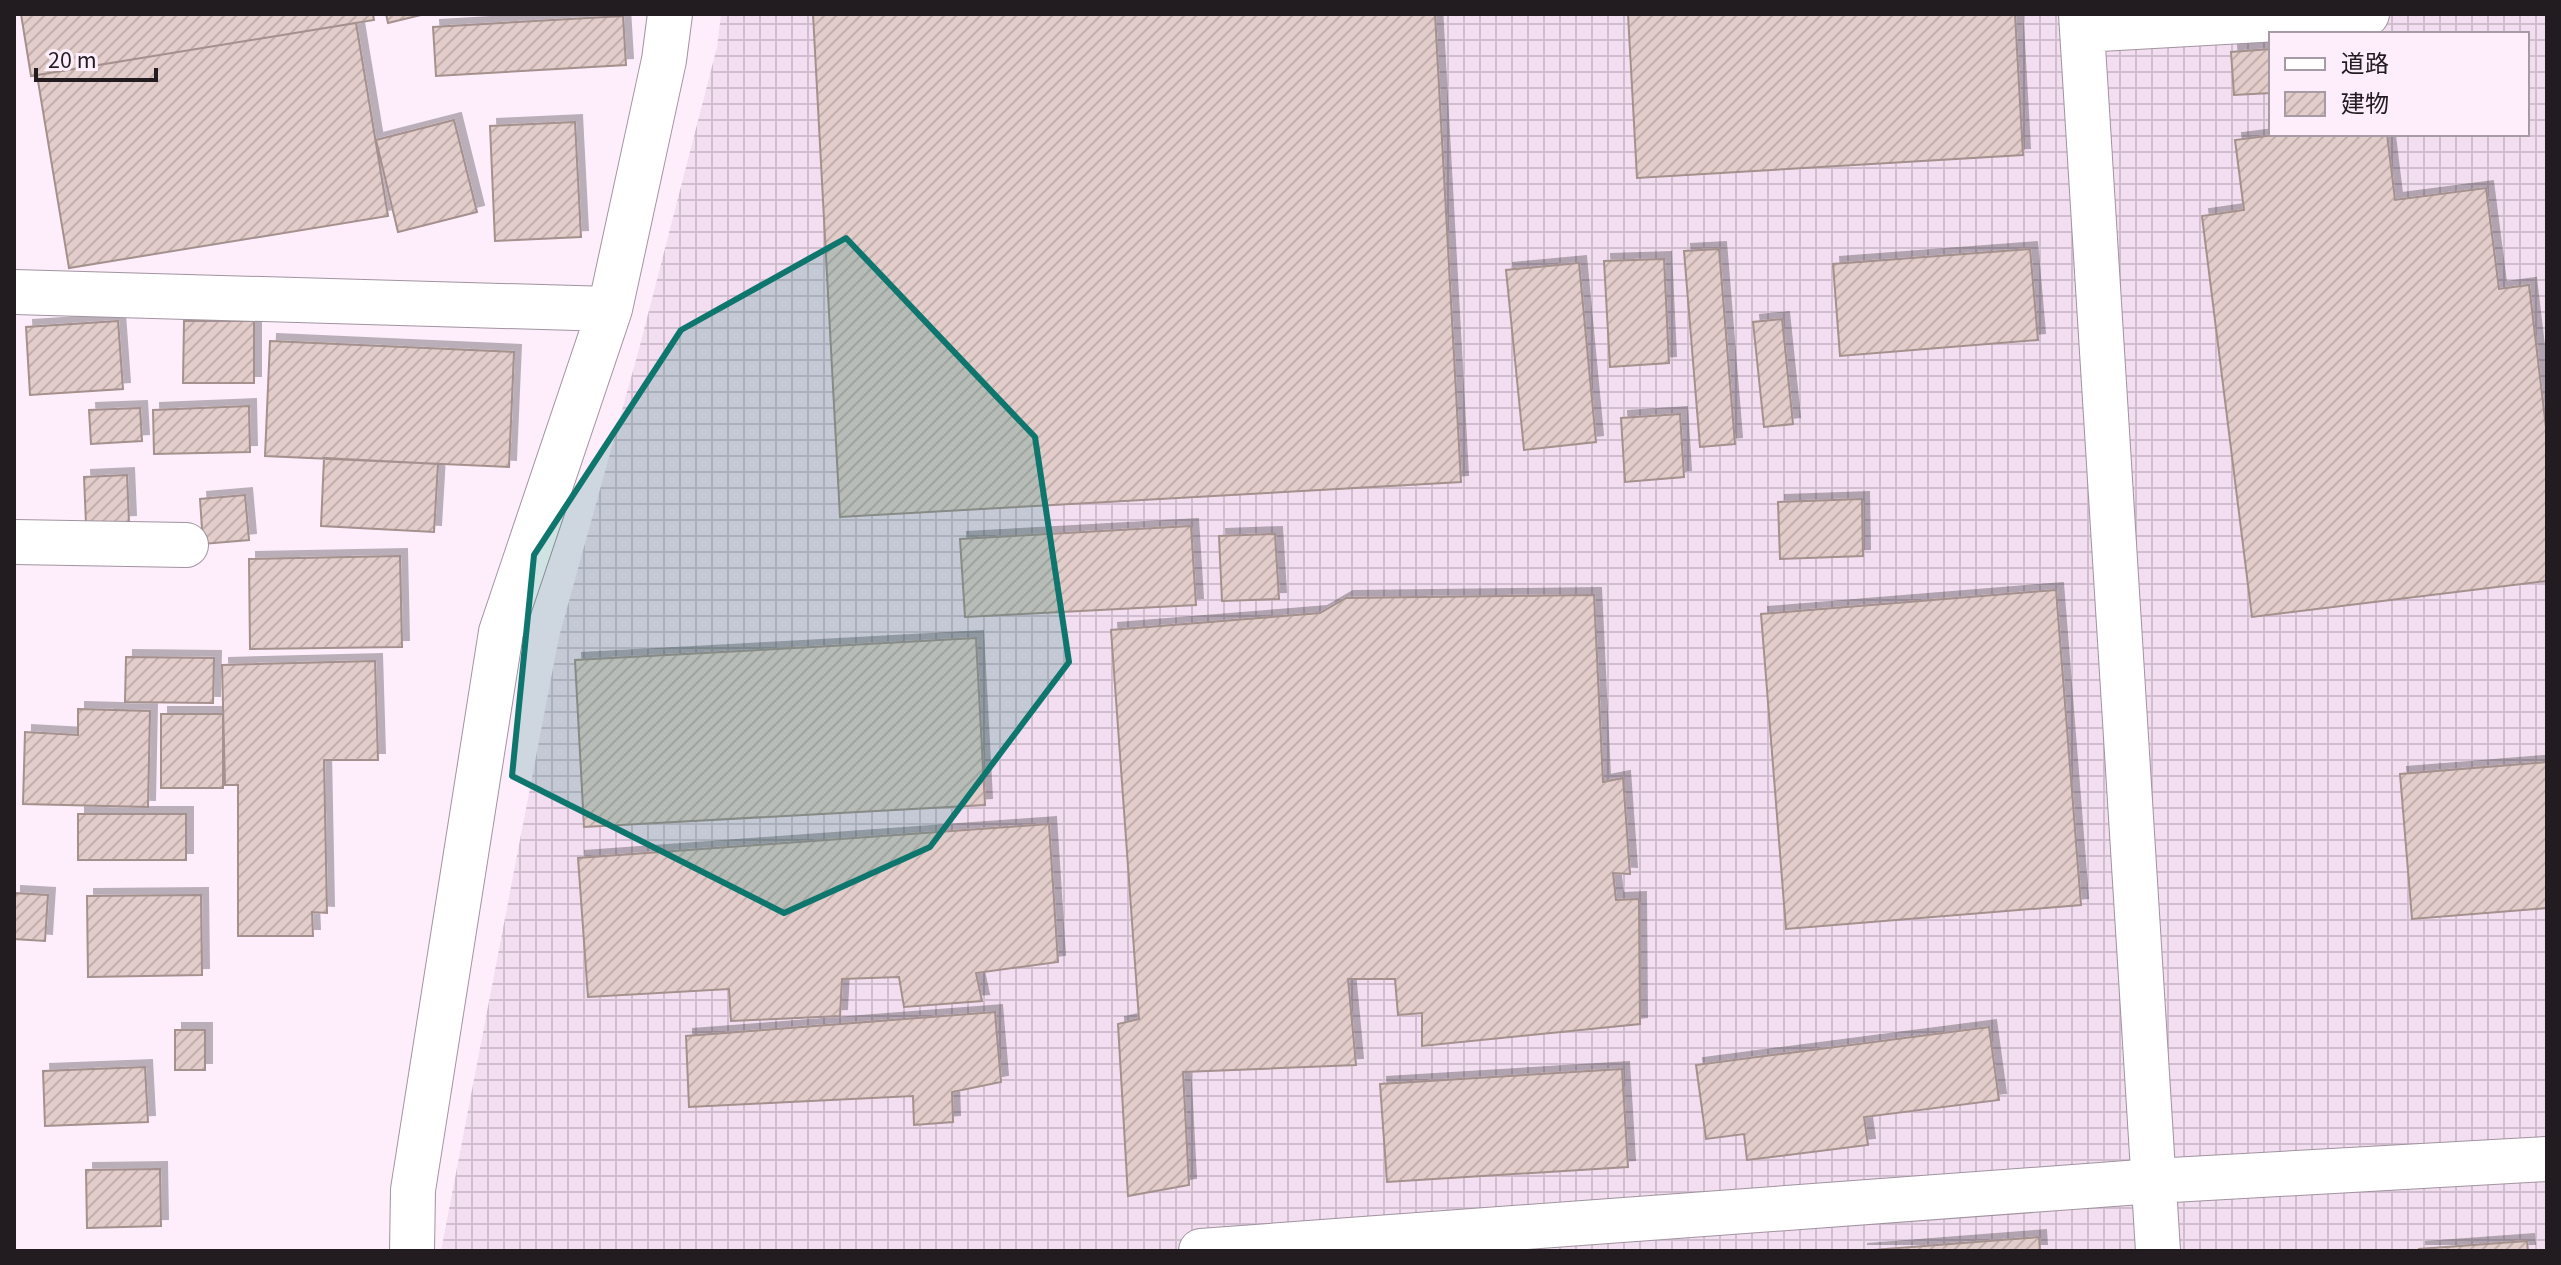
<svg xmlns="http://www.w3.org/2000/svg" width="2561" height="1265" viewBox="0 0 2561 1265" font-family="'Source Sans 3','Noto Sans JP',sans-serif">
<defs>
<pattern id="industrial-grid" width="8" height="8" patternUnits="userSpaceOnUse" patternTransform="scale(2)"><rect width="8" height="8" fill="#f3def1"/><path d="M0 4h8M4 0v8" fill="none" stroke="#d0bece"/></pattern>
<pattern id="building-hatch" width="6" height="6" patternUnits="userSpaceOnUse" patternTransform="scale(2)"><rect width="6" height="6" fill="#e2cdca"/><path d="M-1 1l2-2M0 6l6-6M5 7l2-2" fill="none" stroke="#c2afad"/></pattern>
<filter id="shadow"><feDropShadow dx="7" dy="-7" stdDeviation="0" flood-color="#0004"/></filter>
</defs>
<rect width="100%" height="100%" fill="#feeefc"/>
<!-- industrial -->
<path fill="url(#industrial-grid)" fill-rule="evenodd" d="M721 14H2547V1251H441L559 637 639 349 717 47ZM2271 34H2527V134H2271Z"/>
<!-- building -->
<path fill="url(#building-hatch)" stroke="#a4908d" stroke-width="2" filter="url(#shadow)" d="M21 14H373L374 20 31 76Z
M386 14H425L388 23Z
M813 14H1435L1461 482 840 517Z
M1628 14H2015L2023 155 1637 178Z
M623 16 626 65 436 76 433 27Z
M356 23 388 216 69 268 37 75Z
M2271 49V93L2234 95 2231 52Z
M454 120 477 212 398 232 376 140Z
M575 122 581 237 495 241 490 126Z
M2282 134H2387L2395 200 2486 188 2499 289 2529 285 2547 436V581L2252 617 2202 216 2244 210 2235 140Z
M1719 249 1735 444 1700 447 1684 251Z
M2030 249 2038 340 1840 356 1833 264Z
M1664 259 1669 363 1610 367 1604 261Z
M1579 263 1596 442 1524 450 1506 270Z
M1782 319 1793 424 1764 427 1753 322Z
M118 321 123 389 30 395 26 327Z
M184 321H254V383H183Z
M270 341 514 352 509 467 265 456Z
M249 406 250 452 154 454 153 410Z
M140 408 142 441 91 444 89 410Z
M1680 414 1684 477 1625 482 1621 418Z
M324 458 438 464 434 532 321 526Z
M127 475 129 522 86 524 84 477Z
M245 495 249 540 203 544 200 499Z
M1862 499 1863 556 1780 559 1778 502Z
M1191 526 1196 605 965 617 960 539Z
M1275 534 1279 599 1222 601 1219 536Z
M400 556 402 647 250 649 249 559Z
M2056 590 2081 905 1786 929 1761 614Z
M1594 595 1603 782 1623 778 1630 874 1613 873 1616 900 1639 899 1640 1024 1422 1046V1013L1398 1015 1395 979H1348L1356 1065 1183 1072 1189 1185 1128 1196 1118 1024 1139 1019 1111 630 1320 613 1346 598Z
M976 638 985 805 584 827 575 660Z
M126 657 214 658 213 703 125 702Z
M375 661 378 760H324L327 913 312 912 313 936H238V785H225L222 665Z
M78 709 150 711 148 807 23 804 25 732 78 735Z
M161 714H223V788H161Z
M2547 762V908L2412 919 2400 774Z
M78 814H186V860H78Z
M1049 824 1058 962 976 973 982 1001 904 1007 899 977 842 979 840 1016 731 1021 729 989 588 997 578 858Z
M14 893 48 895 45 941 14 939Z
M201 895 202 975 88 977 87 896Z
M995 1012 1001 1082 952 1092 953 1122 914 1125 913 1096 689 1107 686 1036Z
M1989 1027 1999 1100 1864 1117 1868 1145 1747 1160 1744 1134 1706 1139 1696 1065Z
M175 1030H205V1070H175Z
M145 1067 148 1122 45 1126 43 1071Z
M1622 1069 1628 1167 1387 1182 1380 1084Z
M160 1169 161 1226 87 1228 86 1170Z
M2039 1237 2040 1251H1860Z
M2527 1241 2528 1251H2419V1249Z"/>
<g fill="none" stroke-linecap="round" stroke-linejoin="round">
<defs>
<path id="minor" d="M2081 14 2158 1251
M2082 30 2367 14
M14 292 610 309
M14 542 186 545
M412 1251 413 1190 501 632 610 309 664 60 670 14
M1201 1251 2154 1181 2547 1159"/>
</defs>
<!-- minor casing -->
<use href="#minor" stroke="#a1939f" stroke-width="46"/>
<!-- minor -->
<use href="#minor" stroke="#fff" stroke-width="44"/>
</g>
<!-- marked area -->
<path fill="#0f766e" fill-opacity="0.2" stroke="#0f766e" stroke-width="6" stroke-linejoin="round" d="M846 238 1035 437 1069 662 930 847 784 913 512 776 534 555 681 330Z"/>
<!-- border -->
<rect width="2561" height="1265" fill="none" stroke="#221c21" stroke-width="32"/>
<!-- legend -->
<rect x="2269" y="32" width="260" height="104" fill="#feeefc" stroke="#a69aa4" stroke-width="2"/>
<rect x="2285" y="58" width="40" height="12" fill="#ffffff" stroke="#a69aa4" stroke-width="2"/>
<text x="2341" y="72" font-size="24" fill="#221c21">道路</text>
<rect x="2285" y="92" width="40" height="24" fill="url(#building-hatch)" stroke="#a69aa4" stroke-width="2"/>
<text x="2341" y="112" font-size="24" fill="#221c21">建物</text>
<!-- scale -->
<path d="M36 68v12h120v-12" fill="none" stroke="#221c21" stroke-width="4"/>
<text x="48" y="68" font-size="24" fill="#221c21" stroke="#feeefc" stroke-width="6" paint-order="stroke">20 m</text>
</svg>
